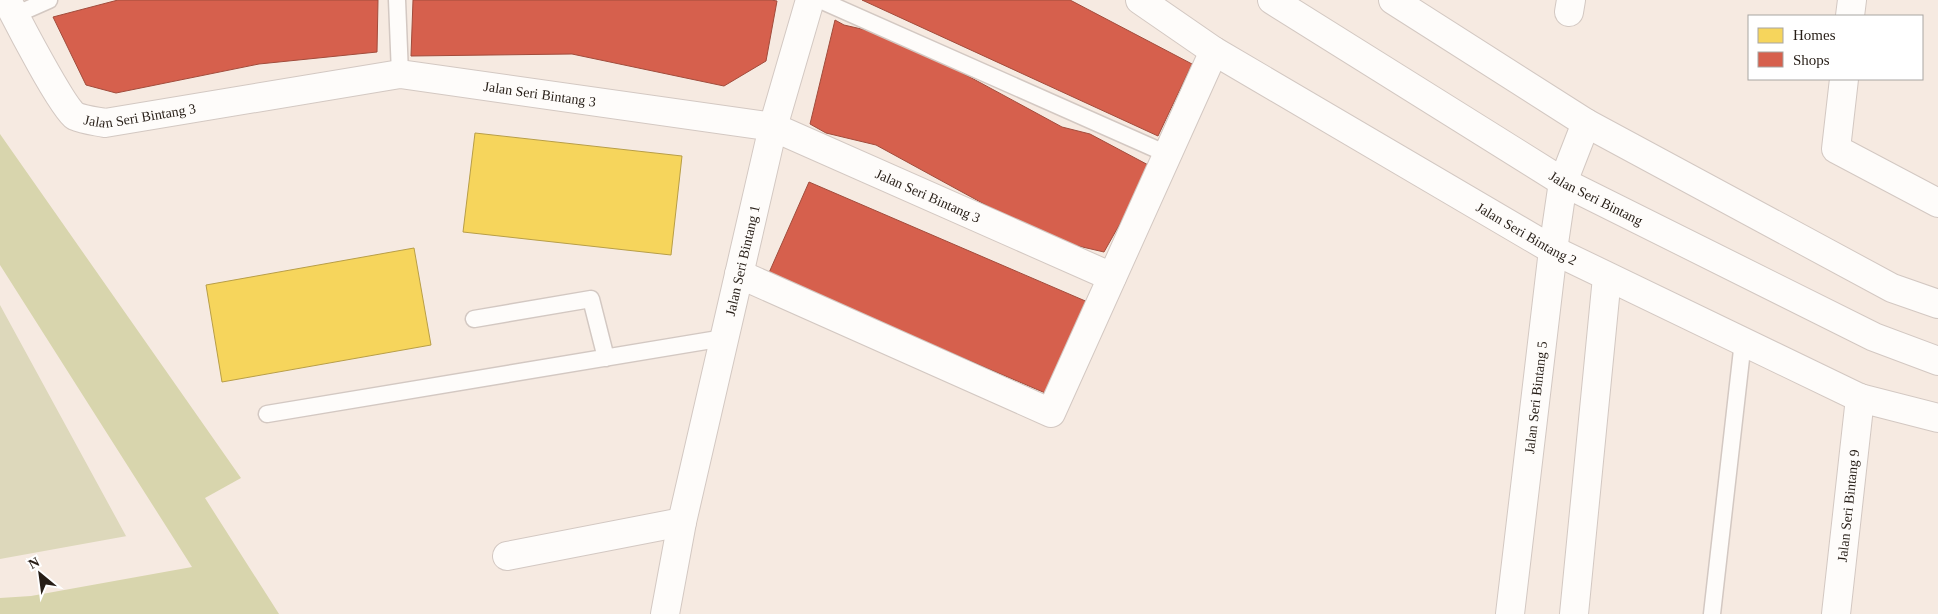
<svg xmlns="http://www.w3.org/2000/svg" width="1938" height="614" viewBox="0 0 1938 614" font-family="Georgia,serif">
<rect width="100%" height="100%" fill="#f6eae1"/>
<!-- green -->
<path fill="#ddd8bb" d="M0 305 126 536H127L0 559Z"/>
<!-- forest -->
<path fill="#d8d5ad" d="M0 134 241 478 205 498 279 614H0V598L31 596 192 567 0 265Z"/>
<!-- homes -->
<path fill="#f6d55c" stroke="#b89e47" d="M475 133 682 156 671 255 463 232Z
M414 248 431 345 222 382 206 285Z"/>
<!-- shops -->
<path fill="#d6604d" stroke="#a14c3c" d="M118 0H378L377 52 259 64 116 93 86 85 53 17Z
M413 0H771L777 1 766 61 724 86 572 54 411 56Z
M862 0H1070L1192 64 1158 136Z
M835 20 844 25 892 36 904 42 903 46 920 50 1062 127 1090 134 1152 167 1104 252 1048 239 876 145 826 133 810 124Z
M809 182 1090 303 1050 395 768 275Z"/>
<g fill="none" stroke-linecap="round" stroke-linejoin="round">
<defs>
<path id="service" d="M397 0 400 74
M820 0 1167 154
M15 15 49 0
M474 319 591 299 606 358
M267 414 724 338
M1712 614 1743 341"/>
<g id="minor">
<path id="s1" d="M7 0C16 18 63 109 75 116 84 120 95 121 105 123L400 74 773 127 1112 277"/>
<path id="s2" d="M1140 0 1214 51 1553 250 1860 398 1938 418"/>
<path d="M1569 12 1571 0"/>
<path d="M1850 16 1852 0"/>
<path d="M1844 79 1836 149 1938 203"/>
<path d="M739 274 1051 413 1214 51"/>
<path d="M507 556 682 522"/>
<path id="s3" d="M665 614 682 522 773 127 810 0"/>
<path id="s4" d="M1510 614 1553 250 1563 182 1586 123"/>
<path d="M1574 614 1607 277"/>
<path id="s5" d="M1836 614 1860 398"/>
</g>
<g id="tertiary">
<path id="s6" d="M1272 0 1563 182 1874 337 1938 361"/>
<path d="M1393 0 1586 123 1892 288 1938 304"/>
</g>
</defs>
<!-- service casing -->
<use href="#service" stroke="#d3c8c2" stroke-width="19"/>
<!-- minor casing -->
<use href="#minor" stroke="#d3c8c2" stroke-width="30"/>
<!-- tertiary casing -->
<use href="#tertiary" stroke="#d3c8c2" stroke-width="30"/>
<!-- service -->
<use href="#service" stroke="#fefcfa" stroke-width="16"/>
<!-- minor -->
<use href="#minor" stroke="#fefcfa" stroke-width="28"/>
<!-- tertiary -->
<use href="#tertiary" stroke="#fefcfa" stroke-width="28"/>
</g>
<g text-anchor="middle" stroke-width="5" stroke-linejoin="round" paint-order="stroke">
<!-- street labels -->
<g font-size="14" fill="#261d16" stroke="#fff">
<text dy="5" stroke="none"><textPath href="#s1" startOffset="606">Jalan Seri Bintang 3</textPath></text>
<text dy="5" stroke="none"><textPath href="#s1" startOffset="201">Jalan Seri Bintang 3</textPath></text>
<text dy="5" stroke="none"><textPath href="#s1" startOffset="1011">Jalan Seri Bintang 3</textPath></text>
<text dy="5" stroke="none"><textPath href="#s6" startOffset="380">Jalan Seri Bintang</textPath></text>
<text dy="5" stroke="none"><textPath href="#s2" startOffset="452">Jalan Seri Bintang 2</textPath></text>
<text dy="5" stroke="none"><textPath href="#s3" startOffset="362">Jalan Seri Bintang 1</textPath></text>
<text dy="5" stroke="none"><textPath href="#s4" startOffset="218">Jalan Seri Bintang 5</textPath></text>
<text dy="5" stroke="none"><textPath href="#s5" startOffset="109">Jalan Seri Bintang 9</textPath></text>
</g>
</g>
<!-- legend -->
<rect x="1748" y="15" width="175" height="65" fill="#ffffff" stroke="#a8a5a2"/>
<rect x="1758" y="28" width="25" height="15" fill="#f6d55c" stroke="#a8a5a2"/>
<text x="1793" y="40" font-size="15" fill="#261d16">Homes</text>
<rect x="1758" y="52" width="25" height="15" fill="#d6604d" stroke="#a8a5a2"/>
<text x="1793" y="65" font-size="15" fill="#261d16">Shops</text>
<!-- north arrow -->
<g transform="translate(40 574) rotate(331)" stroke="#ffffff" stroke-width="4" paint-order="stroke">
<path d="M0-4L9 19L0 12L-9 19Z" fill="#261d16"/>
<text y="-8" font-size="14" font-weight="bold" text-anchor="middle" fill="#261d16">N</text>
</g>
</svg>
